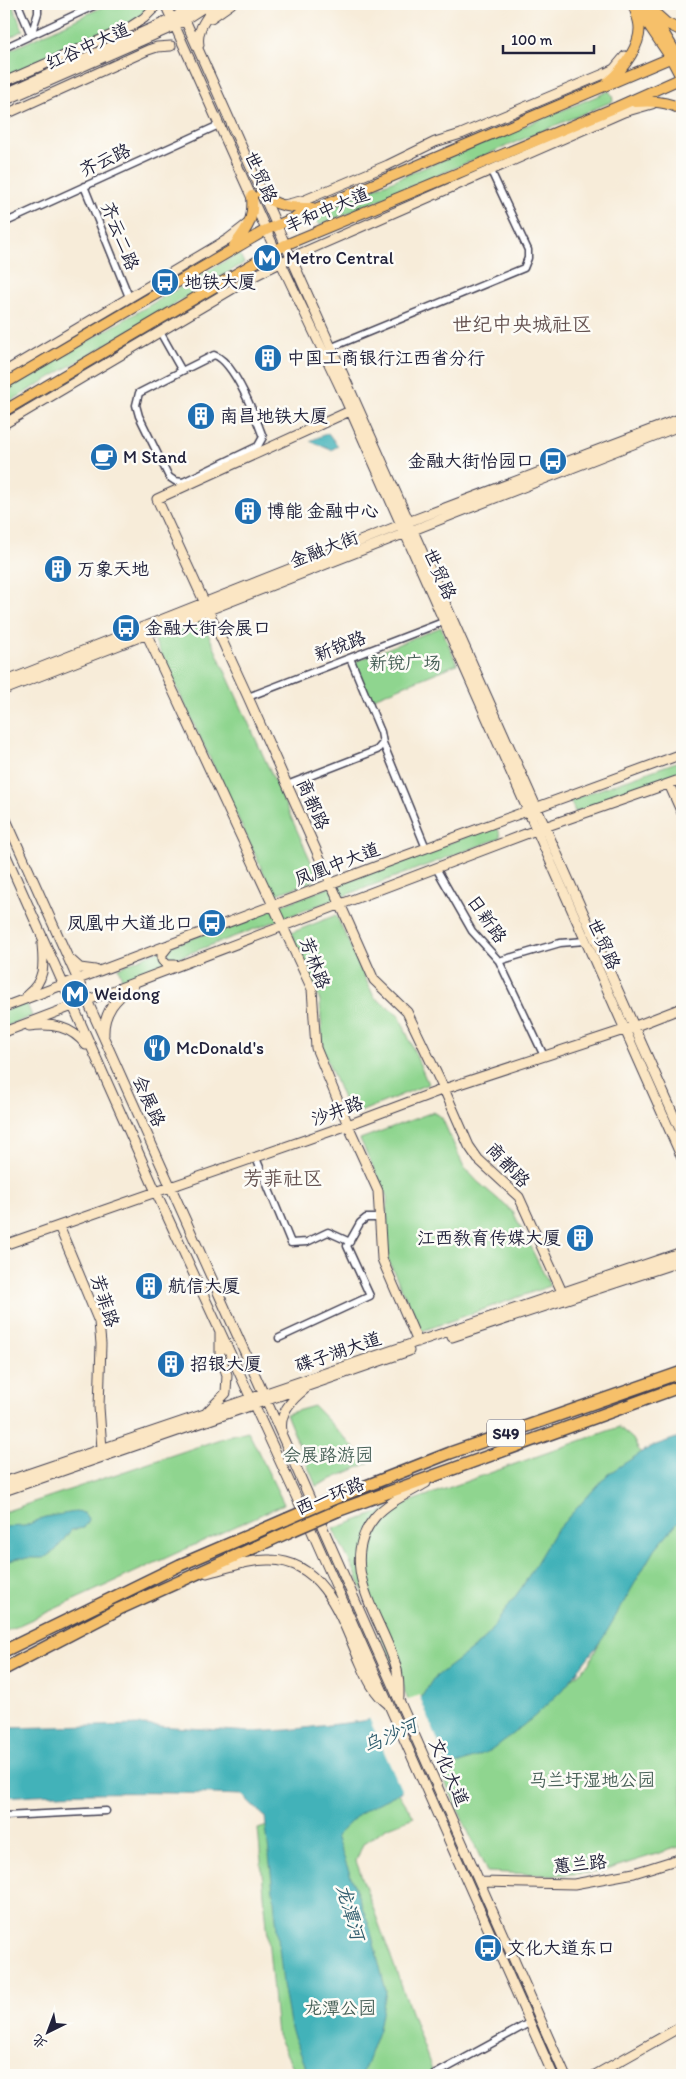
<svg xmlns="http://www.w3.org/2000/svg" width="686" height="2079" viewBox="0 0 686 2079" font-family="Itim,'LXGW WenKai TC',sans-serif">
<rect width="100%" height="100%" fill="#fdfcf7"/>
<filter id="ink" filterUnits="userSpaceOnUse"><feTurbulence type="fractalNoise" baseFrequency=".02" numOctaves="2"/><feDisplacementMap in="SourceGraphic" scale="10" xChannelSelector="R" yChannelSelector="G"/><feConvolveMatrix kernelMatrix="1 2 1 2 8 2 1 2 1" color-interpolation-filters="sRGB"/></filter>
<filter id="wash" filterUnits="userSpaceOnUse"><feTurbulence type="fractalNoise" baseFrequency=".0096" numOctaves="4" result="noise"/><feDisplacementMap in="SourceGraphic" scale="20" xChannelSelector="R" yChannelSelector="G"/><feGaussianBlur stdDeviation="1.12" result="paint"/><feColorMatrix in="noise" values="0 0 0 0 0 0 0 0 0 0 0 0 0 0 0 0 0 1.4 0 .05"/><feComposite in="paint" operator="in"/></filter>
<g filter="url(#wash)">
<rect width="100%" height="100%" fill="#f7ecd9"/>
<!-- green -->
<path fill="#8fd58f" stroke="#587c65" d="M4 4H12L23 30 4 41Z
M109 4H152L132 24 4 78V53Z
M609 91 612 95 613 101 320 225 314 218 315 213Z
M239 253 244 263 4 405V390Z
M201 618 319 879 274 895 154 639Z
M441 627 457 664 369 700 354 662Z
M682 760V774L575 812 570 800Z
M495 826 499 831 500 838 171 960 166 948Z
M336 915 374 997 399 1015 428 1084 350 1116 323 1050 320 1001 291 933Z
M162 949 168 962 123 981 118 968Z
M26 1002 32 1016 4 1027V1011Z
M433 1112 442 1118 464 1167 478 1182 513 1212 550 1286 422 1331 387 1258V1197L360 1139Z
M314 1406 369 1463 316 1486 286 1414Z
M619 1427 633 1439 638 1449 646 1456 528 1601 411 1707 354 1570 333 1529Z
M248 1431 284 1504 4 1632V1512L232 1435Z
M682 1508V1846L599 1872 554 1875 487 1872 439 1769 517 1726 588 1665 649 1546Z
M393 1784 414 1817 386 1828 363 1844 356 1861 434 2075H297L277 2035 258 1829Z"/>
<!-- water -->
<path fill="#42b2b9" stroke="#326a7a" d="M328 433 338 446 331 450 310 441Z
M682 1436V1517L654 1550 603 1638 566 1686 535 1716 492 1750 448 1768 361 1812 336 1836 370 1928 386 1991 379 2029 362 2075H309L291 2029 283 1984 265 1817 242 1795C163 1792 83 1791 4 1797V1728L142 1725 251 1732 287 1730 363 1721 422 1696 433 1679 484 1640 522 1587 554 1533 608 1474 650 1447Z
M75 1512 84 1513 89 1520 84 1528 71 1530 56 1550 44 1558H19L4 1563V1527L25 1526 45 1517Z"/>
<!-- pier -->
<path fill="#f7ecd9" d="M419 1695 450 1770 403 1794 368 1716Z"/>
</g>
<g filter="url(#ink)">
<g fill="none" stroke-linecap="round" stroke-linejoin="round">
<defs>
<path id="street" d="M18 4 31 35 38 13V4
M4 48 98 4
M84 186 129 297
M4 223 219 125
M160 332 182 371 139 393 136 405 139 416 169 477 175 481 183 482 258 446 263 437C256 418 234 361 214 355L182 371
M330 348 524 268 528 258V250L491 171
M248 697 443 622
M383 743 426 848
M287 785 377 750 383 743 381 732 350 658
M436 868 472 931 499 961 560 943 585 941
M499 961 544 1056
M256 1158 291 1243 307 1242 328 1232 350 1242
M279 1338 370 1296 347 1246 360 1223 366 1218H380
M4 1816 106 1811
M434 2075 529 2023"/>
<path id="secondary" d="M165 4 281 263 340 387 682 1158
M178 4 682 1134
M211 18 231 4
M199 45C196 28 208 17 216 4
M4 82 130 27 144 18 154 8
M4 94 172 19 195 4
M4 101 175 26 209 4
M4 115 148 50 157 47 171 46
M284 205 305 200 388 165 435 142 461 134 606 73 614 69 625 56
M4 372 228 239 246 225
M350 411 157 499 248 697 374 980 407 1012 444 1089 469 1146 478 1159 519 1197 562 1292
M4 424 256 275 290 258 624 112 652 104
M147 635 312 989 316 1048 348 1125 378 1191 382 1259 418 1342
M4 682 408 522 682 418
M4 690 682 425
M669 784 682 813
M4 815 264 1395 565 2075
M4 851 156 1192 306 1518 553 2075
M170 944 162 954V960L167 965H175
M70 959 80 968 95 970
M27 995C45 981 44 965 42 944
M4 1007 380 865 682 754
M29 1026C52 1023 71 1026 86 1045
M4 1032 536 830 682 779
M104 1035C103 1012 116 998 134 985
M59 1226 99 1322 101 1344 99 1407 102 1449
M4 1245 348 1125 444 1089 633 1027 682 1008
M452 1337 682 1261
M207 1412 226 1393 227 1375 220 1355V1332
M282 1431C279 1414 291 1400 304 1390
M4 1482 682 1252
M4 1491 409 1351
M207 1573C227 1568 250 1559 271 1560 323 1561 341 1617 358 1657 366 1675 372 1692 388 1704
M399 1697C399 1685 399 1674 395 1663 380 1616 336 1564 375 1517 388 1502 409 1493 426 1483
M480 1882 574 1884 634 1873 682 1858
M595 2075 682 2026"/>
<path id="primary" d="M646 4 682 63
M638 9 671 58 682 79
M656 14 666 23 682 31
M608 82C623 69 643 44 639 23 638 17 635 10 633 4
M635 102C651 101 668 101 682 110
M261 193C275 207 293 208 312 208
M234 246C248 227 254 220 252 196
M4 384 266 230 682 53
M4 411 285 245 617 107 682 78"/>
<path id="highway" d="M333 1499 450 1453 682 1372
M337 1511 682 1386
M4 1651 180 1565 287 1519
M4 1669 119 1609 293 1530"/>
</defs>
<!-- street casing -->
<use href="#street" stroke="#424053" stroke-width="9"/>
<!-- secondary casing -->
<use href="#secondary" stroke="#424053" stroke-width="11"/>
<!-- primary casing -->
<use href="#primary" stroke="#424053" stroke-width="12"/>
<!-- highway casing -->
<use href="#highway" stroke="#424053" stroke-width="14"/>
<!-- street -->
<use href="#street" stroke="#fff" stroke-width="6"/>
<!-- secondary -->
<use href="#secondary" stroke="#fbe6c4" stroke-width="9"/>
<!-- primary -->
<use href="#primary" stroke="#f6c06b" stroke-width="10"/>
<!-- highway -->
<use href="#highway" stroke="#f6c06b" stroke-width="11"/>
<defs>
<path id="highway-bridge" d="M287 1519 333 1499
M293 1530 337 1511"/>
</defs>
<!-- highway-bridge casing -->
<use href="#highway-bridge" stroke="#424053" stroke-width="14" stroke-linecap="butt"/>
<!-- highway-bridge -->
<use href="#highway-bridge" stroke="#f6c06b" stroke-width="11"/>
</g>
</g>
<!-- icons -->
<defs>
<symbol id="metro-disc" viewBox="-11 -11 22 22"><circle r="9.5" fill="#1f6fb2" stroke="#fdfcf7"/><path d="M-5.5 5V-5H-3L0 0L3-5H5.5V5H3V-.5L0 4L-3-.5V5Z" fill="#fff"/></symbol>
<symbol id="bus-disc" viewBox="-11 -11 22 22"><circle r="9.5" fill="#1f6fb2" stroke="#fdfcf7"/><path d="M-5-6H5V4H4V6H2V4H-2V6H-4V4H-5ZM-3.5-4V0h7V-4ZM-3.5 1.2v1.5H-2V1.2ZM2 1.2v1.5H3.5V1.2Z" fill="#fff"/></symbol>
<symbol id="building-disc" viewBox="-11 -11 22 22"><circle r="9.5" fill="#1f6fb2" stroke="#fdfcf7"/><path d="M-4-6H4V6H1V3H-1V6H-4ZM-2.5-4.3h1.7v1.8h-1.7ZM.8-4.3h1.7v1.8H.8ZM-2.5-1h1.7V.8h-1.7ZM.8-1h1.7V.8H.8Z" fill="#fff"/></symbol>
<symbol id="cafe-disc" viewBox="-11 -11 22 22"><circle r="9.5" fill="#1f6fb2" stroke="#fdfcf7"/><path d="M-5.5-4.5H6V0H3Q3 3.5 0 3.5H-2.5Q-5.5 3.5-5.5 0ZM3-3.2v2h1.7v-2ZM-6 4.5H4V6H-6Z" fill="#fff"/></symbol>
<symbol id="restaurant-disc" viewBox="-11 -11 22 22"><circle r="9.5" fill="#1f6fb2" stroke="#fdfcf7"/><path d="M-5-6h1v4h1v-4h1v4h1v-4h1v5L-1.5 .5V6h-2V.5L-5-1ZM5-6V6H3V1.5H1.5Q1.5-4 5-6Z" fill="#fff"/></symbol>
</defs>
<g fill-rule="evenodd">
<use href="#metro-disc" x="251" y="242" width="32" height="32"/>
<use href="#bus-disc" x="149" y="266" width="32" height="32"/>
<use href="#building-disc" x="252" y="342" width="32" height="32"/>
<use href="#building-disc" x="185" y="400" width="32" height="32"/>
<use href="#cafe-disc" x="88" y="441" width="32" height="32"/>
<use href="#bus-disc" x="537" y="445" width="32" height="32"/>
<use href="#building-disc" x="232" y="495" width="32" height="32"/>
<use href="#building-disc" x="42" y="553" width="32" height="32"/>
<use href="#bus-disc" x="110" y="612" width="32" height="32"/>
<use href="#bus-disc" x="196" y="907" width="32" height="32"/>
<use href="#metro-disc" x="59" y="978" width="32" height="32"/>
<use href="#restaurant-disc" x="141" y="1032" width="32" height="32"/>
<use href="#building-disc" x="564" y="1222" width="32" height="32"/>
<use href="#building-disc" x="133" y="1270" width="32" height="32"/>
<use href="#building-disc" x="155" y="1348" width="32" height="32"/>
<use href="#bus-disc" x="472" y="1932" width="32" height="32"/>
</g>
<g text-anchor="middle" stroke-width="5" stroke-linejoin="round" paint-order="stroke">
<!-- shield labels -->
<rect fill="#fdfcf7" stroke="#646373" stroke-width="1" x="487" y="1419.5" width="38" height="27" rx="4"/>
<g font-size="16" font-weight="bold" fill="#22223b">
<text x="506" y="1439">S49</text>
</g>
<!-- street labels -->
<g font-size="18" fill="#22223b" stroke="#fdfcf7">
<text transform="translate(88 46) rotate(-24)" y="6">红谷中大道</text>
<text transform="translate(105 160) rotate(-25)" y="6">齐云路</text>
<text transform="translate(261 177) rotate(66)" y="6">世贸路</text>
<text transform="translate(327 210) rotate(-23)" y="6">丰和中大道</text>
<text transform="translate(120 236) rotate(68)" y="6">齐云二路</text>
<text transform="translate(324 549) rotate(-21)" y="6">金融大街</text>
<text transform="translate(440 574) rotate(66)" y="6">世贸路</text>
<text transform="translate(340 646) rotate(-21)" y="6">新锐路</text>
<text transform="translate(313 804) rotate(66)" y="6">商都路</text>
<text transform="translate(337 864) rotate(-21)" y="6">凤凰中大道</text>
<text transform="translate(487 919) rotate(55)" y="6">日新路</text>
<text transform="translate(604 944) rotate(66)" y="6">世贸路</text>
<text transform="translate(315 963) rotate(69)" y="6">芳林路</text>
<text transform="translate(149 1101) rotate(66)" y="6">会展路</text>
<text transform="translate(337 1111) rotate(-20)" y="6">沙井路</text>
<text transform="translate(508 1165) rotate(46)" y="6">商都路</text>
<text transform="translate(105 1301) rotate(72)" y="6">芳菲路</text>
<text transform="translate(338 1352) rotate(-19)" y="6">碟子湖大道</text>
<text transform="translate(330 1496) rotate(-22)" y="6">西一环路</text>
<text transform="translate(449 1772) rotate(66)" y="6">文化大道</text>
<text transform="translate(580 1864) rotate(-6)" y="6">蕙兰路</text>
</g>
<!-- poi labels -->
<g font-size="18" fill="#22223b" stroke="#fdfcf7" text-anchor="start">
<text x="286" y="264">Metro Central</text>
<text x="184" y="288">地铁大厦</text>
<text x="287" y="364">中国工商银行江西省分行</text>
<text x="220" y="422">南昌地铁大厦</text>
<text x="123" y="463">M Stand</text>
<text x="534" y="467" text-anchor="end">金融大街怡园口</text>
<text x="267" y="517">博能 金融中心</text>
<text x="77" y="575">万象天地</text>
<text x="145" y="634">金融大街会展口</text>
<text x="193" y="929" text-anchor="end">凤凰中大道北口</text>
<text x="94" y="1000">Weidong</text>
<text x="176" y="1054">McDonald's</text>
<text x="561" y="1244" text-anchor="end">江西教育传媒大厦</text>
<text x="168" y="1292">航信大厦</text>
<text x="190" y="1370">招银大厦</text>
<text x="507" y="1954">文化大道东口</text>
</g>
<!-- park labels -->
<g font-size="18" fill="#486158" stroke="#fdfcf7">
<text x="405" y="669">新锐广场</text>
<text x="328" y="1461">会展路游园</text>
<text x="592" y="1786">马兰圩湿地公园</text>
<text x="340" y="2014">龙潭公园</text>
</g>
<!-- water labels -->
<g font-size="19" font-style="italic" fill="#2f5c6d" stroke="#fdfcf7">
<text transform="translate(390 1735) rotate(-24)" y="7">乌沙河</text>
<text transform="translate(351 1912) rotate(74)" y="7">龙潭河</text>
</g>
<!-- quarter labels -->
<g font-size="20" fill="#655250" stroke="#fdfcf7">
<text x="522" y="331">世纪中央城社区</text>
<text x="283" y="1185">芳菲社区</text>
</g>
</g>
<!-- margin -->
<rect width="686" height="2079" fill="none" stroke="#fdfcf7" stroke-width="20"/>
<!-- north arrow -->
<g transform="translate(48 2032) rotate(222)" stroke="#fdfcf7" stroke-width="4" paint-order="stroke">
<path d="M0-4L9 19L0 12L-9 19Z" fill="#22223b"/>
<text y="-8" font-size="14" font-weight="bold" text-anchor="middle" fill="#22223b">北</text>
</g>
<!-- scale -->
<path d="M503 45v8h91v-8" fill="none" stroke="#22223b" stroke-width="2.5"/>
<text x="511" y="45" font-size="15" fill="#22223b" stroke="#fdfcf7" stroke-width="4" paint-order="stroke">100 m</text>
</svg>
